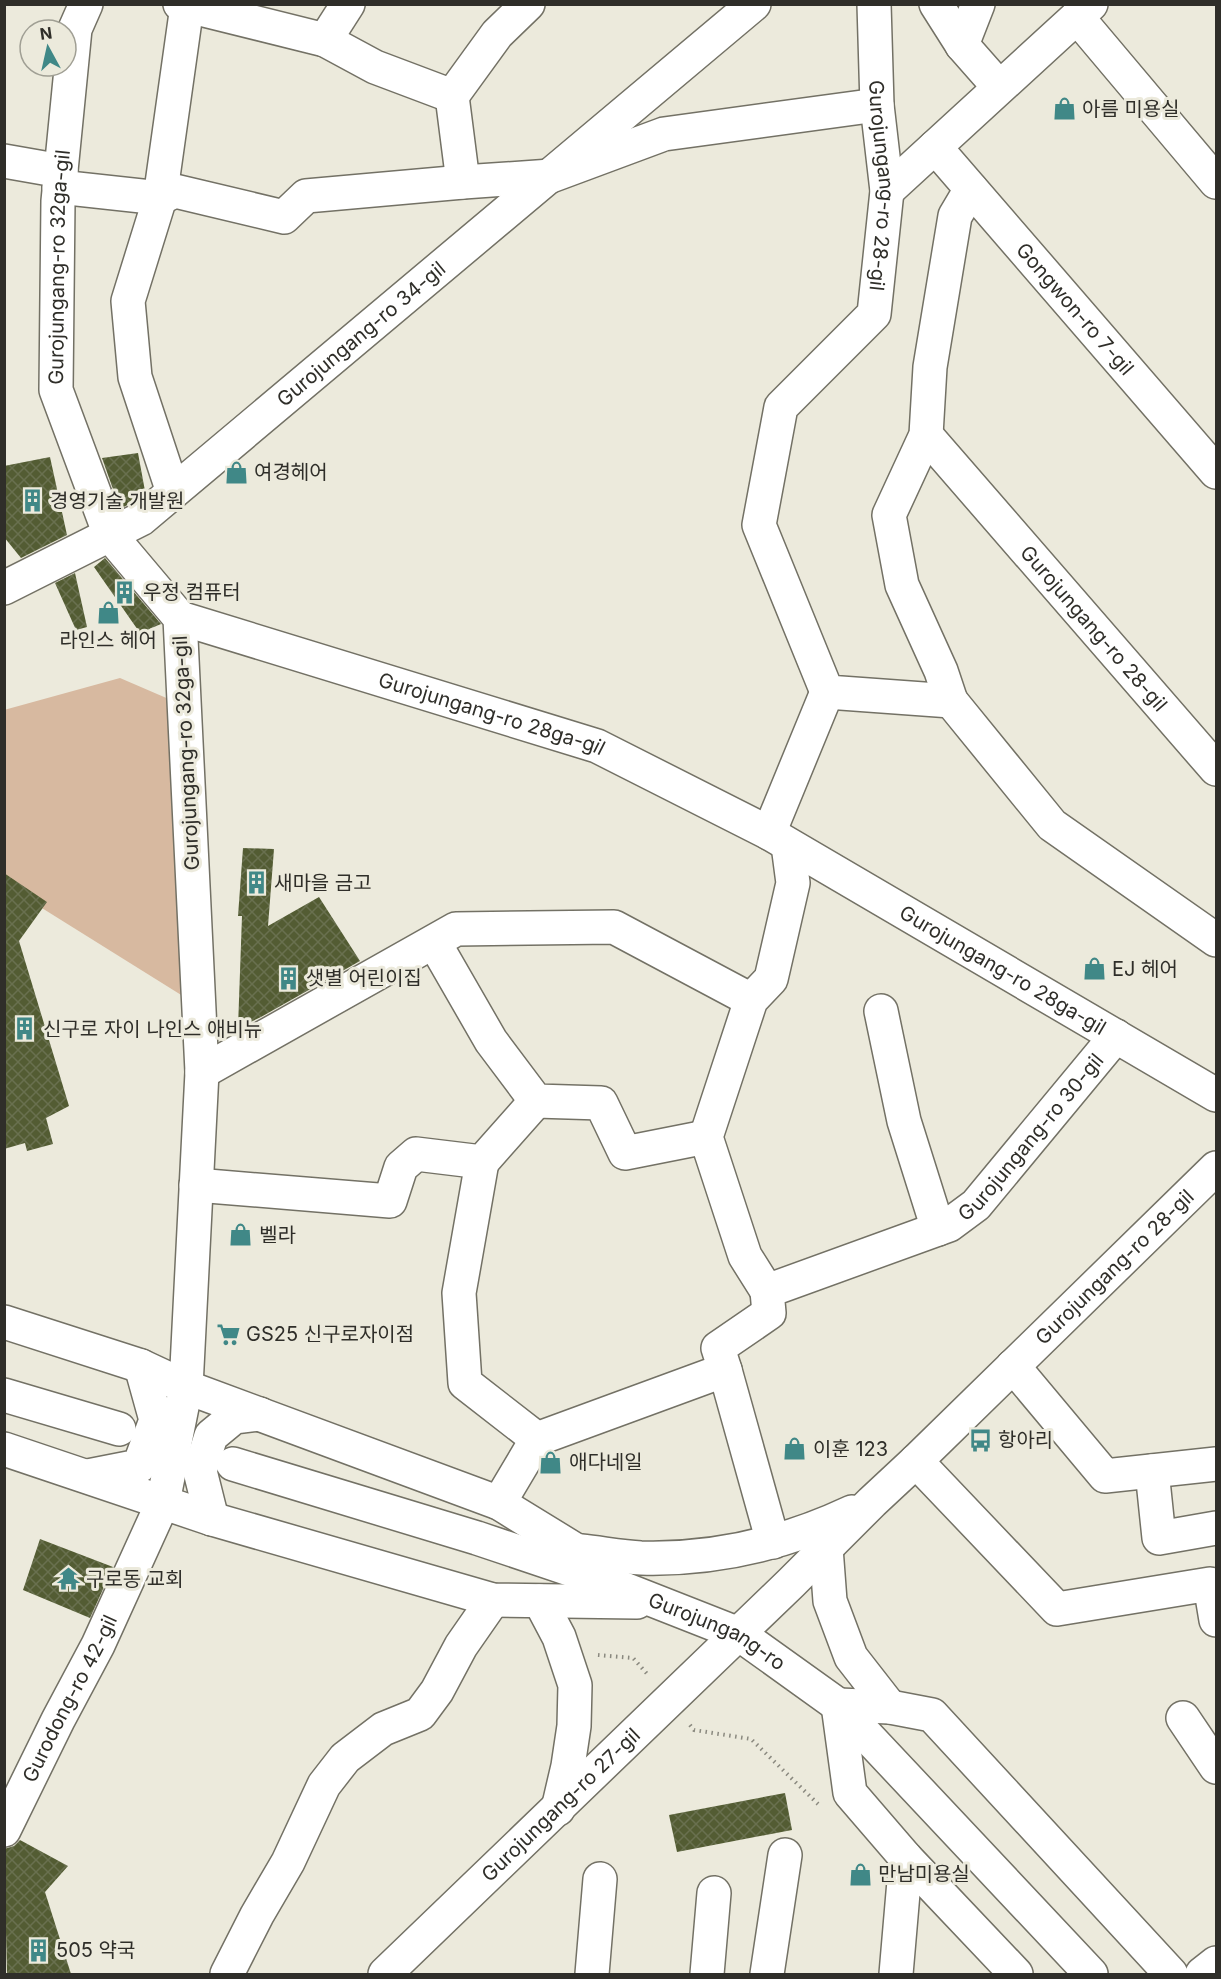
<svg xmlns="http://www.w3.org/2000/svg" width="1221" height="1979" viewBox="0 0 1221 1979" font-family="Inter,'Noto Sans KR',sans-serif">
<defs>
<pattern id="building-cross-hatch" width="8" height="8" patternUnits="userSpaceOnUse" patternTransform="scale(1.5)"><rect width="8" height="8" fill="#535c33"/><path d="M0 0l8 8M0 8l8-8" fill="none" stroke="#69704f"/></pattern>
</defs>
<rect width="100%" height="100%" fill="#eceadc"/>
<!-- grass -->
<path fill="#d7b9a0" d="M120 678 171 700 186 998 5 885 4 710Z"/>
<!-- building -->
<path fill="url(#building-cross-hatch)" d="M138 453 145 491 131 503 120 509 102 458Z
M50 457 67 535 21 558 4 537V466Z
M105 558 161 624 140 633 94 567Z
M75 573 87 627 76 630 55 583Z
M243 848 274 849 268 926 319 897 360 961 261 1017 238 1028 242 916H238Z
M4 873 47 902 19 941 69 1106 46 1118 53 1144 27 1151 25 1143 4 1149Z
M40 1539 113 1567 90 1618 23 1590Z
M785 1793 792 1830 677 1852 669 1815Z
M20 1840 68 1866 45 1892 71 1974H7L4 1849 14 1846Z"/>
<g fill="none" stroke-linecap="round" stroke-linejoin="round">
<defs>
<g id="minor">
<path d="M180 4 325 40 375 67 452 96 497 34 528 4"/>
<path id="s1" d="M874 4 877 105 887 191 874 314 781 407 759 525 827 692 951 701 1052 825 1216 940"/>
<path d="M936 4 962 45 999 87"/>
<path d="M1077 17 1216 182"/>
<path d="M325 40 348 4"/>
<path d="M962 45 978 4"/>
<path d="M452 96 463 182"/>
<path id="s2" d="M935 147 1216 472"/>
<path d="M4 161 61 171"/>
<path d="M59 187 160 198 175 191 284 217 306 196 463 182 551 176 664 134 877 105"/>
<path d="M887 191 1091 4"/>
<path id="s3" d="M926 435 1216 769"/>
<path d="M173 492 135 377 128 301 160 198 187 6"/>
<path id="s4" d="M4 588 141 519 754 4"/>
<path id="s5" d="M180 618 597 746 769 833 1216 1095"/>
<path d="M951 701 941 671 902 585 889 515 926 435 930 367 955 216 971 189"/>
<path d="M769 833 827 692"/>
<path d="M434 942 491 1041 536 1101 601 1103 625 1153 706 1137"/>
<path d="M881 1011 904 1121 938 1229"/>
<path d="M202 1072 456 929 614 927 751 1000"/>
<path id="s6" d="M482 1162 459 1293 465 1383 537 1439 725 1370 718 1348 769 1313 767 1291 949 1225 976 1205 1116 1036"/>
<path d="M196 1185 390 1201 401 1167 416 1154 482 1162 536 1101"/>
<path d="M767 1291 745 1256 706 1137 751 1000 771 979 793 883 788 845"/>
<path d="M4 1322 141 1366 186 1387 499 1503 608 1570"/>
<path d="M1013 1366 1105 1476 1216 1464"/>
<path d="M725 1370 773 1542"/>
<path d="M4 1395 119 1429"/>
<path d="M4 1449 212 1519 493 1600 637 1602"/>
<path d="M916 1461 1057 1609 1210 1584 1216 1620"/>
<path id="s7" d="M233 1464 477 1538 599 1579 739 1634 838 1705 1091 1974"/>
<path d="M1152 1471 1159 1538 1216 1528"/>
<path d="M88 1476 139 1466 156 1420 141 1366"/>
<path d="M499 1503 537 1439"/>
<path d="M212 1519 200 1471 211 1436 234 1417 260 1414"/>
<path d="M826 1548 830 1601 851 1657 890 1707"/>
<path d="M581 1551C601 1553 621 1557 641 1558 714 1560 786 1543 852 1512"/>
<path d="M540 1601 559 1637 575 1685 574 1726 568 1766 558 1809"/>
<path d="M1183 1718 1216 1767"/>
<path id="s8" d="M4 1830 58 1720 98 1645 163 1502 186 1387 202 1072 180 618 110 535 56 390 58 201 75 29 86 4"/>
<path d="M227 1974 257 1915 288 1862 324 1785 345 1758 383 1729 420 1714 437 1691 461 1646 493 1600"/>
<path id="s9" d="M385 1974 791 1583 872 1502 916 1461 1216 1168"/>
<path d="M592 1974 600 1879"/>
<path d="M707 1974 714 1893"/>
<path d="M767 1974 785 1855"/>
<path d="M896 1974 906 1858"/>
<path d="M1016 1974 906 1858 850 1793 838 1705 890 1707 932 1715 1171 1974"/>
<path d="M1202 1974 1216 1963"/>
</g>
</defs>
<!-- minor casing -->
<use href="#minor" stroke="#737165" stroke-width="36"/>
<!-- path -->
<path stroke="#8a897f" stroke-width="4" stroke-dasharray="1.5 4.5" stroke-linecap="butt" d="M598 1655 633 1658 649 1676
M690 1725 694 1730 751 1739 818 1804"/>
<!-- minor -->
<use href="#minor" stroke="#fff" stroke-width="33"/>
</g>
<!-- icons -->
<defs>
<symbol id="shop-bare" viewBox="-9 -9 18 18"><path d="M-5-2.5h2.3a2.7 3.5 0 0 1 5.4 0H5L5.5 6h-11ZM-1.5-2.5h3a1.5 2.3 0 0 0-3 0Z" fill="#408887" stroke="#eceadc" stroke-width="2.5" paint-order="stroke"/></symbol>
<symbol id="building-bare" viewBox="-9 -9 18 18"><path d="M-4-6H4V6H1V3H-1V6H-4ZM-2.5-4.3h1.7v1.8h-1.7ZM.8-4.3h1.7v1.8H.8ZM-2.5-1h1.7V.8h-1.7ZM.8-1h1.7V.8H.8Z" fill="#408887" stroke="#eceadc" stroke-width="2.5" paint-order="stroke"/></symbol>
<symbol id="supermarket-bare" viewBox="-9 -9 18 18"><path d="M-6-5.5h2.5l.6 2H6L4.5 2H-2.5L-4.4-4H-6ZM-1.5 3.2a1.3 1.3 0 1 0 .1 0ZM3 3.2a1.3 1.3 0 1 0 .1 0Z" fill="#408887" stroke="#eceadc" stroke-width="2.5" paint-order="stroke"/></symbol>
<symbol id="bus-bare" viewBox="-9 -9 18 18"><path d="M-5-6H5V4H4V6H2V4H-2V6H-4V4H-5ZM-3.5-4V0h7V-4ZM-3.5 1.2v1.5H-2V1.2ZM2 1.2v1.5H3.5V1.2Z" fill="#408887" stroke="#eceadc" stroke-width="2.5" paint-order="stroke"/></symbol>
<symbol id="temple-bare" viewBox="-9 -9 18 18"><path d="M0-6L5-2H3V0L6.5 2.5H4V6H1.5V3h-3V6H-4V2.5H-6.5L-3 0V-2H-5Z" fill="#408887" stroke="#eceadc" stroke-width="2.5" paint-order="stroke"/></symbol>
</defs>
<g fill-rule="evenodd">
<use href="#shop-bare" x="1048" y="92" width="33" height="33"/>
<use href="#shop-bare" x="220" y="456" width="33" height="33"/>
<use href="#building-bare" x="16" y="484" width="33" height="33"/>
<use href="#building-bare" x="108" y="576" width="33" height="33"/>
<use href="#shop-bare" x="92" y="596" width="33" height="33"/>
<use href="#building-bare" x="240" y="866" width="33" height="33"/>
<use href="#shop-bare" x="1078" y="952" width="33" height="33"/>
<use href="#building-bare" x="272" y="962" width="33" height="33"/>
<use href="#building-bare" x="8" y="1012" width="33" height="33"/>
<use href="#shop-bare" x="224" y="1218" width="33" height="33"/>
<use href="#supermarket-bare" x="212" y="1318" width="33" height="33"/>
<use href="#bus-bare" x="964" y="1424" width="33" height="33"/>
<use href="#shop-bare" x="778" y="1432" width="33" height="33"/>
<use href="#shop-bare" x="534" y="1446" width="33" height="33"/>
<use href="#temple-bare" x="52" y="1562" width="33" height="33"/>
<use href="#shop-bare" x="844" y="1858" width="33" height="33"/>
<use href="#building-bare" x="22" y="1934" width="33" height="33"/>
</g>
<g text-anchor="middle" stroke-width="6" stroke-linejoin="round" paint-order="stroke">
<!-- poi labels -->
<g font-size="20" fill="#2f2e29" stroke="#eceadc" text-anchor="start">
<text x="1082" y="116">아름 미용실</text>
<text x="254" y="479">여경헤어</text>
<text x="50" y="508">경영기술 개발원</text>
<text x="143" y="599">우정 컴퓨터</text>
<text x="108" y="647" text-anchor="middle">라인스 헤어</text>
<text x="274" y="890">새마을 금고</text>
<text x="1112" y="976">EJ 헤어</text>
<text x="306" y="985">샛별 어린이집</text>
<text x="43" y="1036">신구로 자이 나인스 애비뉴</text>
<text x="259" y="1242">벨라</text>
<text x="246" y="1341">GS25 신구로자이점</text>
<text x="998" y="1447">항아리</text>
<text x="813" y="1456">이훈 123</text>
<text x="569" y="1469">애다네일</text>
<text x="86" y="1586">구로동 교회</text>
<text x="878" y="1881">만남미용실</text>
<text x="56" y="1957">505 약국</text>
</g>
<!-- street labels -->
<g font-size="20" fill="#2f2e29" stroke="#eceadc">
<text dy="7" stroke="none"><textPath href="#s1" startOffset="182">Gurojungang-ro 28-gil</textPath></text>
<text dy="7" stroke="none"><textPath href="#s8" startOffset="1638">Gurojungang-ro 32ga-gil</textPath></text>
<text dy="7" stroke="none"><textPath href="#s2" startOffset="214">Gongwon-ro 7-gil</textPath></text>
<text dy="7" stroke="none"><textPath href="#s4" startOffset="441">Gurojungang-ro 34-gil</textPath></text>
<text dy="7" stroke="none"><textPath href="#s3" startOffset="256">Gurojungang-ro 28-gil</textPath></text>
<text dy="7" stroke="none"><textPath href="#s5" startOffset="326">Gurojungang-ro 28ga-gil</textPath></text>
<text transform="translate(186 753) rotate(-93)" y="7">Gurojungang-ro 32ga-gil</text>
<text dy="7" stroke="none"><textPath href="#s5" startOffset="900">Gurojungang-ro 28ga-gil</textPath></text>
<text dy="7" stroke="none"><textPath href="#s6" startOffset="936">Gurojungang-ro 30-gil</textPath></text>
<text dy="7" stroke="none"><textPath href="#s9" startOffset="1016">Gurojungang-ro 28-gil</textPath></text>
<text dy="7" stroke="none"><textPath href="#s7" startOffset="513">Gurojungang-ro</textPath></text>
<text dy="7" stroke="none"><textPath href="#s8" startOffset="147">Gurodong-ro 42-gil</textPath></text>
<text dy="7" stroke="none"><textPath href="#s9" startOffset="244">Gurojungang-ro 27-gil</textPath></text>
</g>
</g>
<!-- border -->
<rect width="1221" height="1979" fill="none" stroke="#2f2e29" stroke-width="12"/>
<!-- north arrow -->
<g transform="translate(48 48) rotate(352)"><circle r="28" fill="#eceadc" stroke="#a09f94" stroke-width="1.5"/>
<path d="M0-4.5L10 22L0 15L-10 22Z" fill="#408887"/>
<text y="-9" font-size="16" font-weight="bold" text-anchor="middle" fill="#2f2e29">N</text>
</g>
</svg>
